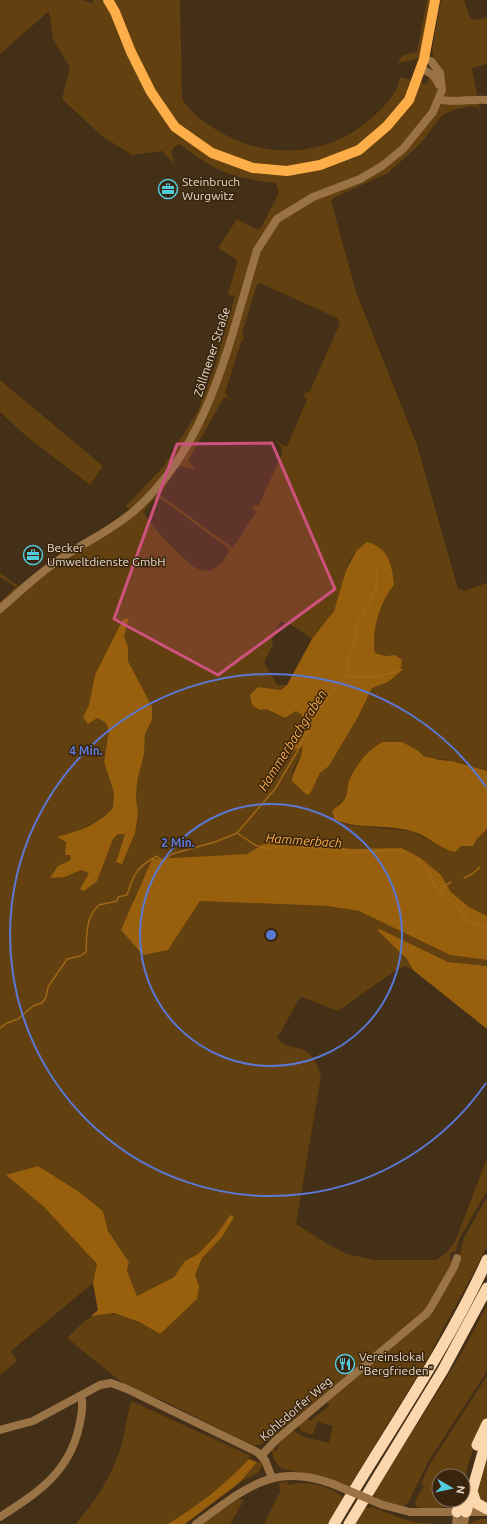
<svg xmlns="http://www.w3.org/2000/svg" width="487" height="1524" viewBox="0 0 487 1524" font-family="Ubuntu,sans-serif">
<rect width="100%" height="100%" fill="#442f17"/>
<!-- green -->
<path fill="#634010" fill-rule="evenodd" d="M0 0H83L93 4V0H180L182 98C189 112 202 120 215 129 266 162 331 157 375 115 387 104 397 93 400 77L427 84 434 60 432 50 441 0H464L470 18 474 20 487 18V64L472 68 480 111 477 107 472 106 456 109 442 115 421 143 388 173 335 197 331 201 356 292 417 445 458 589 464 591 487 583V771C476 768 464 764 453 761 439 758 428 760 417 750L349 782C349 791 346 799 338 804L335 820 348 825 411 831 448 850 476 840 487 829V916L469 907 451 892 441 875 422 859 314 844 268 841 247 854 152 859 134 899 168 950 200 901 328 906 359 911 450 955 487 960V966L448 962 380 929 377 930 407 959 413 970 404 966 396 970 338 1011 302 997 298 1000 281 1032 277 1037C287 1055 310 1036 321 1076L296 1224 326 1243 347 1254 375 1260H436L446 1253 455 1242 487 1158V1191L459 1239 456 1251 450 1253V1259L453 1262 429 1307 268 1441 259 1445H253L162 1400 130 1389 67 1338C75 1331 82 1322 91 1317 111 1305 142 1324 160 1334L199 1286 195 1275 202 1258 222 1237 230 1215 217 1234 198 1254 185 1261 174 1277 137 1296 127 1271 129 1262 108 1231 103 1211 78 1191 38 1166 6 1175 44 1207 98 1265 93 1283 11 1351 17 1361 0 1375V602L16 587 0 577V573L18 586 66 551 110 525 130 509 126 506 163 467 198 411 215 366 235 296 228 295 237 262 236 259 218 248 237 219 256 229 261 228 279 193 276 183C232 178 214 171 180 144L175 146 171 152 175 164 162 151 132 155 102 136 62 99 70 68 53 39 49 11 0 54ZM260 283 337 318 340 323 310 391 303 394 307 400 287 446H283L275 439 282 448V454L259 505 251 507 256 512 233 548 160 495 177 468 180 466 196 469 188 461 223 399 226 397 234 402 225 393 241 342 244 339 242 333 257 285ZM160 498 228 548 229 552 221 564 209 571C204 570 198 570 194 567 185 560 144 521 144 511L152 501ZM363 547 394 585C380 603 371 631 375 653L385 656 395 655 388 682 372 688 358 717 329 766 320 773 311 792 292 772 303 751 302 745 290 752C298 740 305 730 302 715L296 711 285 718 266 709 258 687 281 690 287 685H277L264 662 273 645 272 639 280 621 290 624 312 639C319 630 328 621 333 612 344 592 341 559 363 547ZM129 618 124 636 128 647V661L152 720 145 734 144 754 137 782 136 798 138 813 116 861 125 834H118L113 839 80 889 90 873 81 870 65 877 71 860 70 855H65L66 842 58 837C80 831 97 824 113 808L114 794 104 762 109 730 105 722 97 718 83 717 89 705 110 644 123 619Z
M427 0H432L420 58 398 63C401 54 408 54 417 52Z
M0 380 103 466 90 485 26 436 0 412Z
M487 1197V1246L477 1266 424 1365 349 1487 313 1475 283 1469C275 1463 272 1458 272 1448L276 1451 279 1446 276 1443 280 1442 292 1430 304 1437 329 1443 333 1426 317 1422 313 1435 301 1431 298 1425 308 1418 310 1421 329 1406 327 1402 433 1313 457 1266 464 1238Z
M487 1305V1371L428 1462 408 1503 401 1508 377 1499 374 1493 460 1356Z
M487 1376V1419L475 1442 463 1483V1476H439V1500H458C452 1509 427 1510 417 1507L415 1501 424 1486 421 1484 430 1464Z
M131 1401 251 1456 231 1477 190 1511 168 1524H75C94 1504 111 1477 120 1450 125 1434 127 1417 131 1401Z
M487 1445V1502L480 1500 474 1489Z
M262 1460 263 1464 259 1472 239 1483 257 1462Z
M288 1481V1485C308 1480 329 1486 343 1497L328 1524H264L280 1492 279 1483Z
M239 1499 244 1500 230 1524H202Z
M372 1507 406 1520 421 1523 443 1524H355L365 1508Z
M479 1519H487V1524H469Z"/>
<!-- forest -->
<path fill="#98600d" d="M367 542C389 548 392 565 394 585 380 602 371 631 375 653L385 656 395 655 402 660 400 672 388 682 372 688 358 717 329 766 320 773 311 792 307 795 292 781C293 768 304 757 302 746L290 753C297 741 305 730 302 715L296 711 285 718 266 709 260 710 252 705 250 695 258 687 281 690 287 685 312 639 334 611 346 570 357 550Z
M129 618 124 636 128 647V661L152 707V720L145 734 144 754 137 782 136 798 138 813 135 833 122 864 116 862 125 834H118L113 839 97 881 84 891 80 889 89 873 81 870 65 877 50 878 58 866 71 860 70 855H65L66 842 57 837C80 831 97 825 113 808L114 793 104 762 109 730 105 722 97 718 88 724 83 717 89 705 95 675 123 619Z
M383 742H402L417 750 424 756 440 760 452 761 487 771V829L476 840 473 846H461L455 852C439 849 427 835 411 831 386 824 362 830 335 820L332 811C336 807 340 805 343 801 348 796 347 787 349 781 356 765 368 749 383 742Z
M268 841 354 849 402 848 422 859 441 875 451 892 469 907 487 916V960L450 955 359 911 328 906 200 901 168 950 143 955 121 930 152 859 247 854Z
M380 929 448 962 487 966V1029L413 970 407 959 377 930Z
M38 1166 78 1191 103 1211 108 1231 129 1262 127 1271 137 1296 174 1277 185 1261 198 1254 217 1234 230 1215 234 1217 222 1237 202 1258 195 1275 199 1286 197 1299 160 1334 139 1322 114 1313 91 1316 98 1310 93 1283 97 1264 44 1207 6 1175Z
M249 1459 257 1462 239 1483 185 1524H168C198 1506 225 1484 249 1459Z"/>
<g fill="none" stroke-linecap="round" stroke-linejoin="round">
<!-- stream -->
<path stroke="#9f6718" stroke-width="1.5" d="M347 675C365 680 385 676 402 670
M237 833 275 789 298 750 319 709 347 674 348 659 355 643 356 625 376 590 377 571
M464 878 472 874 480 867
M440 893 443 887 451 882
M0 1028 7 1023 18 1019 33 1006 42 1003 46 997 48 987 67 959 80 956 86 952C87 935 85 918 99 905L117 901 118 897 127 895C134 873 137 867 157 856L162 861 172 854 215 842 237 833 255 845 268 849 284 845 310 848 342 849 349 853 395 850 408 853 429 870 433 884 440 893 457 906 467 920 487 927"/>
<!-- minor -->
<path stroke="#997346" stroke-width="8" d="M421 69C430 72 436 76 439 85
M439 99C453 104 472 98 487 100
M0 609C21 590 42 571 66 555 88 541 113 529 134 511 210 444 229 342 257 250L277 219 313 197 360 179 382 166 403 149 433 112 442 90 440 73 431 61 424 59
M0 1430 33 1421 100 1385 111 1383 127 1389 257 1452 265 1460 272 1478
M261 1456 276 1440 426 1314 430 1309 454 1267 457 1258
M383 1505 410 1512H487
M0 1517C37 1493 69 1473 79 1427 81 1417 84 1406 81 1396
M196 1524C243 1491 271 1461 333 1484
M456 1524 457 1512
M464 1524 466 1512"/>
<!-- major -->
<path stroke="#feae49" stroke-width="10" d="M108 0 115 12 131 52 151 92 175 127 212 153 253 168 287 171 320 165 359 150 387 126 409 100 424 59 435 0"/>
<!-- highway -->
<path stroke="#fcd6ac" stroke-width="11" d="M477 1445 487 1424
M472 1491 476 1503 487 1509
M457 1512 462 1500
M466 1512 487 1438
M334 1524C385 1436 445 1353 487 1260
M349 1524 443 1370 487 1288"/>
<!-- minor-bridge -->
<path stroke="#997346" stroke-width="8" d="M333 1484 383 1505"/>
</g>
<!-- marked area -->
<path fill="#cd527d" fill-opacity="0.2" stroke="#cd527d" stroke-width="3" stroke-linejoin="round" d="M272 443 335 589 218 675 114 619 177 444Z"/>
<!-- distance rings -->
<g fill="none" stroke="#5a78d4" stroke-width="2">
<circle cx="271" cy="935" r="131"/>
<path d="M486 1083A261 261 0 1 1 486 787"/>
</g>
<!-- icons -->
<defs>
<symbol id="office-ring" viewBox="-11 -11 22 22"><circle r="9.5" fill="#39250d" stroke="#54cade" stroke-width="1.5"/><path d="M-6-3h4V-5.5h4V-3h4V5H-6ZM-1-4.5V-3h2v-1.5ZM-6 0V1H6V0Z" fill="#54cade"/></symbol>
<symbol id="restaurant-ring" viewBox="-11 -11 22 22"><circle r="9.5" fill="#39250d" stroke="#54cade" stroke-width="1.5"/><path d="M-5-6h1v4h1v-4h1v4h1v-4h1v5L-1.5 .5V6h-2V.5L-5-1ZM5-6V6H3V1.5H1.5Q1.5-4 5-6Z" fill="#54cade"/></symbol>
</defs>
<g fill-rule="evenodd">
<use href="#office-ring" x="157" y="178" width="22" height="22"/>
<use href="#office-ring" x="22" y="544" width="22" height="22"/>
<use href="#restaurant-ring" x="334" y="1353" width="22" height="22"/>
</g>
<g text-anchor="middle" stroke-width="3" stroke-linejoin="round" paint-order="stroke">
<!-- poi labels -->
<g font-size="12" fill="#e7dacc" stroke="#39250d" text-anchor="start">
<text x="182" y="186">Steinbruch<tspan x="182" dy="14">Wurgwitz</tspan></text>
<text x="47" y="552">Becker<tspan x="47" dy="14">Umweltdienste GmbH</tspan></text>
<text x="359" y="1361">Vereinslokal<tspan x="359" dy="14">"Bergfrieden"</tspan></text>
</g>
<!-- street labels -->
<g font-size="12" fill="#e7dacc" stroke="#39250d">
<text transform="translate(212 352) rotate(-72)" y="4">Zöllmener Straße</text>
<text transform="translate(296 1409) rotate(-41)" y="4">Kohlsdorfer Weg</text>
</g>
<!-- water labels -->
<g font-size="13" font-style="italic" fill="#faac4b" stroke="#39250d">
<text transform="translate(292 740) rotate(-58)" y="5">Hammerbachgraben</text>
<text transform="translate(304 840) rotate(4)" y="5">Hammerbach</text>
</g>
</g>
<circle cx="271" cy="935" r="6" fill="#5a78d4" stroke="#39250d" stroke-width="2"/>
<g font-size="12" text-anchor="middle" font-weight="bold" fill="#5a78d4" stroke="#39250d" stroke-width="3" stroke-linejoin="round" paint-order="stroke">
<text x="86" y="755">4 Min.</text>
<text x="178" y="847">2 Min.</text>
</g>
<!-- north arrow -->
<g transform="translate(451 1488) rotate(99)"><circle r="19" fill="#39250d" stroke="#7f6d59"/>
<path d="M0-3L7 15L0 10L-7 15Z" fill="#54cade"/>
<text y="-6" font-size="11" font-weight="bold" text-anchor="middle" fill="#e7dacc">N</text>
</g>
</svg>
